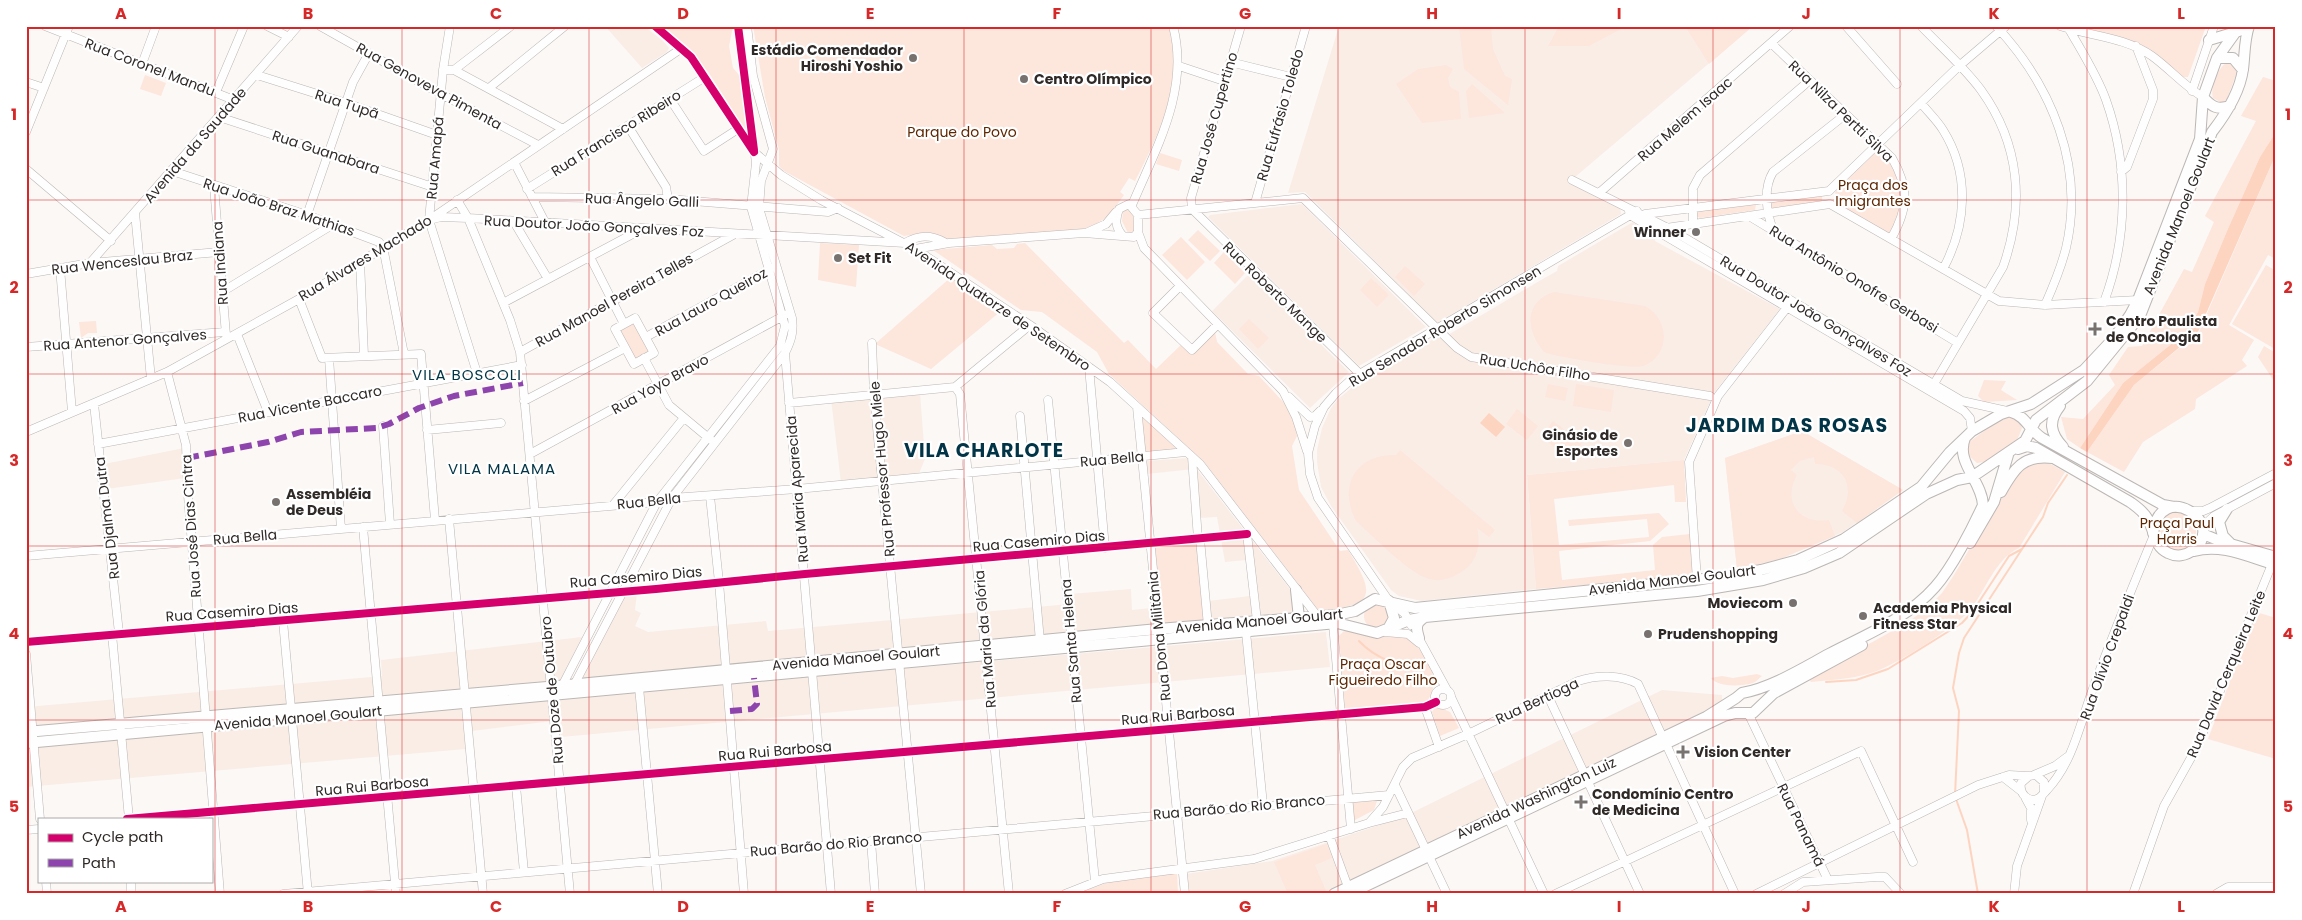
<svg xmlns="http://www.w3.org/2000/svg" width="2302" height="920" viewBox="0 0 2302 920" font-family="Poppins,sans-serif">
<rect width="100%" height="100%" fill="#fcf8f6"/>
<!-- built -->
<path fill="#faede6" d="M605 26H644L663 41 669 48 667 52 642 68Z
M1339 26H1753L1568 183 1620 207 1621 214 1437 323 1305 192 1288 193Z
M1302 204 1426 327 1359 366 1208 217 1210 215Z
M1633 222 1656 234 1655 241 1780 309 1714 393 1684 460 1527 475 1536 589 1422 601 1399 596 1391 590 1331 506 1321 487 1317 462V450L1322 428 1331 408 1337 400 1354 386 1442 334 1448 335 1541 280 1557 271 1558 266Z
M1249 274 1349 372 1310 408 1212 311Z
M920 392 925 459 918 476 841 483 831 399Z
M1802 431 1903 490 1843 532 1780 559 1737 569 1725 458Z
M184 448 185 478 107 489 104 464Z
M1188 458 1293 593 1295 614 1210 622 1208 601 1250 596 1246 560 1225 562 1217 517 1199 518 1194 469 1147 474 1146 461Z
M1131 589 1132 610 1151 608 1153 626 580 680 624 594 637 593 635 610 641 613 635 626 648 632 766 621 768 631 1070 604V594Z
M1326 632 1330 667 561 737 556 699Z
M582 637 560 682 26 728V707L382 676 381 660Z
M1662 690 1722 695V701L1711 710 1326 894H1188L1186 874 1272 861 1403 817Z
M551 698 552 721 464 732 466 749 26 787V746Z"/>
<!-- green -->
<path fill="#fde6dc" d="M661 26H733L729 46 733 68 740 76 748 134 709 73 686 45Z
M753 26H1169C1184 81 1160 133 1135 181L1129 178 1120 192 1124 195C1110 215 1103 224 1079 230L947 239 925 233 904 236 784 171 779 166V150L765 97Z
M1459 26H1491L1493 49 1505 76 1512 79 1508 105 1464 69Z
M1559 26H1621L1623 28 1589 46H1548Z
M1685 26H1753L1709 64Z
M2074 26H2202L2205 29 2188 77H2181L2155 53 2137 43Z
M2228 62 2232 64 2237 72 2227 99 2222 103 2213 98C2210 89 2218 66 2228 62Z
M1446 65 1453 69 1448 78 1450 87 1459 92 1461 119 1422 123 1396 84 1418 69Z
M145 75 166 83 161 96 140 89Z
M2263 77 2276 81V132L2260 157 2227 231 2205 284 2198 312 2185 333 2123 383 2080 448 2067 439 2061 417 2083 419 2115 385 2109 375 2128 347 2142 346 2184 269 2192 272 2214 222 2205 216 2256 121 2241 116Z
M1472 84 1505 113 1469 118 1466 91Z
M1878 150C1888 158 1900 173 1904 185 1907 197 1896 222 1891 233L1888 234 1838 204 1835 192Z
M1160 153 1182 160 1179 171 1156 164Z
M2276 154V259L2268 255 2229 325 2254 340 2242 360 2247 366 2196 399 2195 409 2143 442 2124 472 2087 452 2134 385 2199 332Z
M1822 195V202L1771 209V201Z
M1756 204 1755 210 1700 218 1696 216V211Z
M1129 208 1133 216 1134 231 1128 233 1122 221 1123 211Z
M1198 230 1220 251 1210 261 1188 240Z
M1181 237 1205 262 1187 280 1162 255Z
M820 243 859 245 856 287 818 280Z
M1025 243 1124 343 1128 340 1156 369 1182 344 1192 354 1215 332 1217 342 1248 374 1259 376 1287 406 1295 421 1297 436 1292 446 1299 490 1340 551 1348 550C1377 597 1374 605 1319 611L1205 463 1109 374 1097 352 1042 312 1021 310 933 250 992 245 997 249 1014 248 1017 244Z
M1224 252 1245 273 1235 284 1214 263Z
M2266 265 2276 271 2275 349 2232 324Z
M1405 266 1425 284 1414 296 1395 277Z
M950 278 1001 311 931 369 875 344Z
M1371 278 1389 295 1377 307 1360 290Z
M1554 292 1645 306C1670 319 1671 356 1643 366 1633 370 1556 357 1544 352 1526 331 1523 302 1554 292Z
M1249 319 1269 338 1258 349 1239 329Z
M96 321 97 333H88L81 338 79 322Z
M635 321 651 351 635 360 619 329Z
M2264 346 2274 352 2276 350V384L2258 357Z
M1984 380 2006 381 2001 390 2017 400 1984 402 1978 396Z
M1548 384 1568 388 1565 401 1545 397Z
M1576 384 1614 390 1611 412 1573 406Z
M1517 409 1538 426 1527 440 1506 424Z
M1142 416 1175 447V451L1146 454 1144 451Z
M2005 416 2018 420 2022 428 2017 440 1984 462 1977 463 1967 454 1969 442Z
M1553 421 1582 443 1570 459 1541 437Z
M1802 431 1903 490 1857 523 1842 511C1856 486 1844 464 1815 464L1814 457 1800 461 1791 470 1797 475C1782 501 1799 525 1829 520L1835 536 1780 559 1737 569 1725 458Z
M1400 450 1495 530 1489 537 1477 528C1481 541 1478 557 1468 567 1458 576 1442 583 1429 579 1408 573 1373 536 1356 521 1338 486 1355 454 1396 455Z
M1684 460 1686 502H1675L1674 485 1554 499 1559 545 1649 537 1647 519 1569 526 1568 520 1659 513 1669 524 1650 541 1559 551 1562 580 1655 570 1653 545 1662 537 1690 534 1694 576 1536 589 1527 475Z
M2045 461 2065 472 2019 548C1995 559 1986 590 1970 610 1956 627 1893 667 1871 673 1851 679 1831 680 1811 682L1808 678 1903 625 1925 610 1942 593 1954 575 2015 472 2026 465Z
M2158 531a19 19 0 1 1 38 0a19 19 0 1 1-38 0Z
M1197 542 1204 621 1161 625 1154 546Z
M1364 616a13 13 0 1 1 26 0a13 13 0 1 1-26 0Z
M2256 612 2276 618V759L2208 739Z
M1346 629C1357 632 1369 637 1380 637 1390 637 1398 634 1407 637 1416 641 1433 668 1434 678 1435 686 1431 698 1425 703L1345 708 1339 636Z
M1757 674 1762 676C1759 678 1756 682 1753 683 1742 686 1719 688 1711 678L1722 676 1733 678Z
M1439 707 1450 712 1459 728 1440 736 1432 712 1434 709Z
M1378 798 1374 810 1353 821 1351 800Z
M1327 844 1332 858 1315 865 1327 893 1288 894 1274 862Z
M1177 873 1178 894H1077L1109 882Z"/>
<!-- water -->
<path fill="#fdd4c0" d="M2276 132V154L2198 332 2134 385 2087 452 2080 448 2123 383 2185 333 2198 312 2205 284 2227 231 2260 157Z
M1489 413 1505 427 1496 437 1480 423Z"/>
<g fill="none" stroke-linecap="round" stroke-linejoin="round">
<!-- stream -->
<path stroke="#fdd4c0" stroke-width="2" d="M1359 641C1373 656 1401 670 1421 666
M1826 682 1856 680 1888 669 1962 623 1973 611 2009 556 2022 549
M1955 795 1959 711 1953 688 1959 653 1964 638 2043 517 2048 503 2067 475
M1956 799 1967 830 1978 894"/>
<defs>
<path id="minor" d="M45 26 234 100
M267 26 289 37
M320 26 441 94 538 145
M450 26 443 70 429 220 477 373
M655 26 691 57 754 152 781 175 821 200 915 249 1030 325 1110 382 1200 464 1318 617
M1241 26 1191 198 1192 209 1360 374
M1846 26 1897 84
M1921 26C1941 47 1964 67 1981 90 2020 144 2025 205 2003 267L1931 389
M1996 26C2052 86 2085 166 2066 248 2061 268 2053 287 2045 305
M2060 26C2090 36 2125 37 2152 56 2170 69 2184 86 2203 97
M2069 29C2082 52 2097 75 2106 100 2129 165 2128 238 2104 302
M1772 44 1892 158C1910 189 1908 209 1891 239
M1230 62 1291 77
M142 64 156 26
M1179 66 1224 81
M443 70H454L563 129
M454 70 511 26
M257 75 346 103 437 135
M26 82 44 88
M489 88 565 26
M2192 91 2214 26
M216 92 244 26
M670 99 704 151 738 129
M1921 103C1928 112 1937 120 1943 130 1970 173 1967 225 1943 269
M219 117 433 187
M628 126 666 187 668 199
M26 132 69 26
M514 162 546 224
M26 169 111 241
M172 171 307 215 379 242 383 247 404 354
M2121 172 2127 167 2153 99V90L2136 46
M1572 180 1668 228 1962 401 2007 411
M214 186 226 335
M527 189 705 77
M1829 191 1959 66 2006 26
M1599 193 1790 26
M532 197 668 199 828 212 838 208
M457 200 468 218 510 320 520 352 570 894
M1255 203 1306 26
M1830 204 1999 301 2045 305 2138 300
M1132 205C1156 148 1190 90 1173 26
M1629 211 1630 215 1650 227 1964 411 1970 418 1972 431
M135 213 151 379
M1645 214 1829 191
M307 215 353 82 369 53
M1138 215 1303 198 1457 348 1471 357 1710 396
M1749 216 1958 343
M433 219 441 217 468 218 905 243C918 235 930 234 944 242
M514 222 548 279
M1693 224V188L1700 175 1810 80
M1666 228 1830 204
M1774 231C1766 214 1763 188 1773 172L1846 114
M1088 232 1106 224 1116 212
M1123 236C1115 227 1115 220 1119 209L1129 204 1138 215V232L1144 248 1283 391 1296 417 1307 451
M915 249 949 243 1084 233 1134 237 1138 232
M590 257 624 324
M360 261 364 356
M90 263 298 26
M60 268 72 412
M26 274 90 263 219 252
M1180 286 1153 313 1192 350 1217 325
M222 292 332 225
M299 299 322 358 421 354 435 520
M503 303 642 229
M635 318 654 353 634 364 615 329Z
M237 334 268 412
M646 337 772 268
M872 343 874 395 921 894
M26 347 225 332
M520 352 733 235
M785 353 831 894
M329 358 341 529
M644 358 669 405 711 440
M1089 367 1105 548
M167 372 186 445 188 495 220 894
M955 387 960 394 1009 894
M1289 397 1310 417 1315 416 1320 411
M1048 400 1095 881
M524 401 625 348
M789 403 955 387 1030 325
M94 404 119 633
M1137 407 1185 894
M1020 416 1040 641
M383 426 390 524
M427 430 501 423
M26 432 167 372 299 299 429 220 682 48
M98 444 522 365
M530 454 785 315
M1192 457 1198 539
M710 496 719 582 744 894
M613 505 683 419
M2192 511H2203L2210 508 2276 473
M449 519 483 894
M363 527 396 894
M2202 527 2214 516 2276 483
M1247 534 1257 621
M1200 539 1208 626
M26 556 657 502 672 498 797 489 1186 452
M1697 580 1689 462 1718 396 1789 305
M283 621 308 894
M1333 624 1351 829
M1411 625 1405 614 1389 601 1318 498 1310 474 1308 453 1315 426 1324 407 1336 393 1353 378 1637 211
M1246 632 1263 805
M1385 632 1408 634 1419 643
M112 634 129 819
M1417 635 1447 690
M26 642 656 589 805 574 1247 534
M26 654 40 819
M573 687 672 498 785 353C791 341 794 332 792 318L759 208 761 181 773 149 753 76 747 26
M639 687 658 894
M561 688 657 502 780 346 785 326 751 207 756 163 738 26
M1435 697a8 8 0 1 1 16 0a8 8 0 1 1-16 0Z
M1548 696 1585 775
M1451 697 1544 894
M1425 707 1439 747
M1749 715 1828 880
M1666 744 1735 894
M2034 775 2055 766 2067 757
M2003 777 2021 791
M1588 782 1640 894
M1395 785 1447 894
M516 786 524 872
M2044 793V782L2036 775 2029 776 2021 783C2019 793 2028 804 2039 798 2042 796 2044 793 2047 790 2072 763 2079 728 2091 694 2110 641 2132 588 2154 535
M2025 797 2031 808V820
M127 819 1425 707 1436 702
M1369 823 1408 813
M26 830 39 829
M1329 835 1348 887
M871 841 875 894
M46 881 47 894
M131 881V894
M283 894 1389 795
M1065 894 1103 879 1254 859 1369 823 1383 807 1403 767 1412 758 1468 734 1578 681C1596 675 1620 674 1638 684L1663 738
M1555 894 1861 751 1913 862
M1756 894 1978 785 2009 775 2027 776
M1784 894 1803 882 1877 877H1885L1901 894
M2014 894 2017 866 2042 796
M2133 894 2164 806 2197 747 2272 564
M2216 894 2228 887H2276"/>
<path id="major" d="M2209 40 2239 31
M2217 58H2233L2243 70
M2203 97C2212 107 2217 110 2230 106
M2060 406C2048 421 2050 433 2063 447
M2011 412C2026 416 2029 430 2042 438L2163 505 2174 507
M2018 449 2027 446 2036 448 2130 502C2137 507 2143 511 2147 518 2155 530 2153 546 2168 553 2176 557 2186 556 2193 550 2229 523 2160 478 2153 533
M2001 492C2014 469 2023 454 2053 458
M2227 509 2219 522 2223 536 2230 543
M2203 534 2220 541 2276 557
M1970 543 1994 502 2008 455
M2194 551C2221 543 2249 557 2276 565
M1296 590 1299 618
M1388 629 1394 618 1389 601
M1419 638C1416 628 1415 623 1425 617
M26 732 547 687 1158 629 1336 615 1355 611 1375 599 1415 608 1723 577 1761 570 1798 560 1844 539 1921 487 1950 452 1972 431 2001 414 2031 404 2084 370 2114 338 2130 315 2138 300 2200 139 2203 97 2217 58 2240 26
M26 743 1337 623 1377 633 1409 620 1425 617 1697 591 1763 580 1804 568 1839 553 1926 494 1957 480 1972 477 2025 441 2036 420 2087 381 2140 316 2212 132C2226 114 2240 92 2243 69 2245 54 2244 41 2249 26
M1355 891 1724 716 1735 713H1753L1774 693 1862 645
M1334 894 1706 717 1736 698 1742 693C1771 688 1803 668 1829 654 1865 635 1907 619 1935 587 1952 568 1972 529 1983 505 1982 481 1955 462 1965 438"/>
</defs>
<!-- minor casing -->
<use href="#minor" stroke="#bbb7b5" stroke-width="9"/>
<!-- major casing -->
<use href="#major" stroke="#bbb7b5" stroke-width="12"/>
<!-- minor -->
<use href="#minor" stroke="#fffefe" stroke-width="8"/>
<!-- major -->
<use href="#major" stroke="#fffefe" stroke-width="10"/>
<!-- quiet -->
<path stroke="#8e44ad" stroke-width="6" stroke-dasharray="12 6" stroke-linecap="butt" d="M187 458 268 442 301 432 376 428 389 424 419 408 454 396 523 383
M730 711 752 709 757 704 754 678"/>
<defs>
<path id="cycleway" d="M655 26 691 57 754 152
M738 26 754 150
M26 642 656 589 805 574 1247 534
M127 819 1425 707 1436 702"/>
</defs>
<!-- cycleway casing -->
<use href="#cycleway" stroke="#fff" stroke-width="11"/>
<!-- cycleway -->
<use href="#cycleway" stroke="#d6006c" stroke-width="8"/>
</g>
<!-- grid -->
<path fill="none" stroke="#d62828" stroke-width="1" stroke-opacity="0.55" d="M215 26V894M402 26V894M589 26V894M776 26V894M964 26V894M1151 26V894M1338 26V894M1525 26V894M1713 26V894M1900 26V894M2087 26V894M26 200H2276M26 374H2276M26 546H2276M26 720H2276"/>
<!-- markers -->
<g fill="#777270" stroke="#fff" stroke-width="2">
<circle cx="913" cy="58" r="5"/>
<circle cx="1024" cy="79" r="5"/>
<circle cx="1696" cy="232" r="5"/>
<circle cx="838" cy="258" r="5"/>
<path d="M2092.5 321.5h5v5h5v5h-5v5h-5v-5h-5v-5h5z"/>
<circle cx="1628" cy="443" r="5"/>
<circle cx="276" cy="502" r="5"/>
<circle cx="1793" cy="603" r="5"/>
<circle cx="1863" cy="616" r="5"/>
<circle cx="1648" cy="634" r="5"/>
<path d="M1680.5 744.5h5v5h5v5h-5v5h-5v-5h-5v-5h5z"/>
<path d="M1578.5 794.5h5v5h5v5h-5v5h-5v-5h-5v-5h5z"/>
</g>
<g text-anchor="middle" stroke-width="4.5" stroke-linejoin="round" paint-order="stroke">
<!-- poi labels -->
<g font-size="14" font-weight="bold" fill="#2f2a28" stroke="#fff" text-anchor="start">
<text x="903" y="55" text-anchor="end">Estádio Comendador<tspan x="903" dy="16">Hiroshi Yoshio</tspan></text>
<text x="1034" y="84">Centro Olímpico</text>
<text x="1686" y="237" text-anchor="end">Winner</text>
<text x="848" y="263">Set Fit</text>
<text x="2106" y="326">Centro Paulista<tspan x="2106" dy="16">de Oncologia</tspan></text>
<text x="1618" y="440" text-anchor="end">Ginásio de<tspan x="1618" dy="16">Esportes</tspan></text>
<text x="286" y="499">Assembléia<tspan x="286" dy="16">de Deus</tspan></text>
<text x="1783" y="608" text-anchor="end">Moviecom</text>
<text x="1873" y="613">Academia Physical<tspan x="1873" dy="16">Fitness Star</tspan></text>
<text x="1658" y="639">Prudenshopping</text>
<text x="1694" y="757">Vision Center</text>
<text x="1592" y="799">Condomínio Centro<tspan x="1592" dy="16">de Medicina</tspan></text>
</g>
<!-- street labels -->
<g font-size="14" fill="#2f2a28" stroke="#fff">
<text transform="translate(150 67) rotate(21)" y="5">Rua Coronel Mandu</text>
<text transform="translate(429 86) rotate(29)" y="5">Rua Genoveva Pimenta</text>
<text transform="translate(347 104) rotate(18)" y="5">Rua Tupã</text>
<text transform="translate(1841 111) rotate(44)" y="5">Rua Nilza Pertti Silva</text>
<text transform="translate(1280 115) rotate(-74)" y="5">Rua Eufrásio Toledo</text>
<text transform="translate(1214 118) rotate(-74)" y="5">Rua José Cupertino</text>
<text transform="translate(1685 119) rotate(-41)" y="5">Rua Melem Isaac</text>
<text transform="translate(616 133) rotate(-32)" y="5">Rua Francisco Ribeiro</text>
<text transform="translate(195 145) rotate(-49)" y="5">Avenida da Saudade</text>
<text transform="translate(326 152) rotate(18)" y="5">Rua Guanabara</text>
<text transform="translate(435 158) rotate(-85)" y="5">Rua Amapá</text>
<text transform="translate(642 200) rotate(2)" y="5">Rua Ângelo Galli</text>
<text transform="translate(279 207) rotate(18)" y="5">Rua João Braz Mathias</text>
<text transform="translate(2179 216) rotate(-68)" y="5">Avenida Manoel Goulart</text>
<text transform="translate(594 226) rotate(3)" y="5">Rua Doutor João Gonçalves Foz</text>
<text transform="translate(365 258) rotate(-31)" y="5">Rua Álvares Machado</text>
<text transform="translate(122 262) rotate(-6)" y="5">Rua Wenceslau Braz</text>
<text transform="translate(220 263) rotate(-94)" y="5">Rua Indiana</text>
<text transform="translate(1854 279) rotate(31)" y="5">Rua Antônio Onofre Gerbasi</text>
<text transform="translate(1275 292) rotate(44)" y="5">Rua Roberto Mange</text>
<text transform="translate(614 300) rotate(-29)" y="5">Rua Manoel Pereira Telles</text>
<text transform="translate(711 302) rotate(-29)" y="5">Rua Lauro Queiroz</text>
<text transform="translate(998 306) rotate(34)" y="5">Avenida Quatorze de Setembro</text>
<text transform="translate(1816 316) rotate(31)" y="5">Rua Doutor João Gonçalves Foz</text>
<text transform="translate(1445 326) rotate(-31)" y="5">Rua Senador Roberto Simonsen</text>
<text transform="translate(125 340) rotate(-4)" y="5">Rua Antenor Gonçalves</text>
<text transform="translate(1535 367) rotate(9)" y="5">Rua Uchôa Filho</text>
<text transform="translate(660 384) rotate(-29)" y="5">Rua Yoyo Bravo</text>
<text transform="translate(310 404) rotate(-11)" y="5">Rua Vicente Baccaro</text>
<text transform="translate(1112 459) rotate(-5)" y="5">Rua Bella</text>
<text transform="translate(882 469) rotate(-95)" y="5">Rua Professor Hugo Miele</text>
<text transform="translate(797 489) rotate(-95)" y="5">Rua Maria Aparecida</text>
<text transform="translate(649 501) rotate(-6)" y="5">Rua Bella</text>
<text transform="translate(107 518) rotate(-97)" y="5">Rua Djalma Dutra</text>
<text transform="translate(191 526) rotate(-94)" y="5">Rua José Dias Cintra</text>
<text transform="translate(245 537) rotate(-5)" y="5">Rua Bella</text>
<text transform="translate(1039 541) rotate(-5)" y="5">Rua Casemiro Dias</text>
<text transform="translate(636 577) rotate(-5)" y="5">Rua Casemiro Dias</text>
<text transform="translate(1672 580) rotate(-7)" y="5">Avenida Manoel Goulart</text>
<text transform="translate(232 612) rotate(-4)" y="5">Rua Casemiro Dias</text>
<text transform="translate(1259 621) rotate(-5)" y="5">Avenida Manoel Goulart</text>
<text transform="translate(1159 636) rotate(-96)" y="5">Rua Dona Militânia</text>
<text transform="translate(985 639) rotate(-95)" y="5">Rua Maria da Glória</text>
<text transform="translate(1071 641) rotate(-95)" y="5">Rua Santa Helena</text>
<text transform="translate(2107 657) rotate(-70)" y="5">Rua Olívio Crepaldi</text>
<text transform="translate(856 658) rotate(-5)" y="5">Avenida Manoel Goulart</text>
<text transform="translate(2226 674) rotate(-67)" y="5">Rua David Cerqueira Leite</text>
<text transform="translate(552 690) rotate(-95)" y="5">Rua Doze de Outubro</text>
<text transform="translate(1537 701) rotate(-25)" y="5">Rua Bertioga</text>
<text transform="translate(1178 715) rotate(-5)" y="5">Rua Rui Barbosa</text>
<text transform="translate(298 718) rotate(-5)" y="5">Avenida Manoel Goulart</text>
<text transform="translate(775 751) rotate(-5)" y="5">Rua Rui Barbosa</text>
<text transform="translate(372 786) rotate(-5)" y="5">Rua Rui Barbosa</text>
<text transform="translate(1536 798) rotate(-25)" y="5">Avenida Washington Luiz</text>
<text transform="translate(1239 807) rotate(-5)" y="5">Rua Barão do Rio Branco</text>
<text transform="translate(1801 825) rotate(64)" y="5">Rua Panamá</text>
<text transform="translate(836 844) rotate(-5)" y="5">Rua Barão do Rio Branco</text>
</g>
<!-- park labels -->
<g font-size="14" fill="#5e2601" stroke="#fff">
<text x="962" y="137">Parque do Povo</text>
<text x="1873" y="190">Praça dos<tspan x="1873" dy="16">Imigrantes</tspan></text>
<text x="2177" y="528">Praça Paul<tspan x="2177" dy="16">Harris</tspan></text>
<text x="1383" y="669">Praça Oscar<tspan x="1383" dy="16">Figueiredo Filho</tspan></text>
</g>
<!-- neighbourhood labels -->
<g font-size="15" letter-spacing="1" fill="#003446" stroke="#fff">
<text x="467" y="380">VILA BOSCOLI</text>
<text x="502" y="474">VILA MALAMA</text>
</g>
<!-- district labels -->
<g font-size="19" font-weight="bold" letter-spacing="1" fill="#003446" stroke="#fff">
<text x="1787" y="432">JARDIM DAS ROSAS</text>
<text x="984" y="457">VILA CHARLOTE</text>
</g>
</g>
<!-- border -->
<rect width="2302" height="920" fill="none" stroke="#ffffff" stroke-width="55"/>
<!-- legend -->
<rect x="38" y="818" width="175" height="65" fill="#ffffff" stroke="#acaaa9"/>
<rect x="48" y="834" width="25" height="8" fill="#d6006c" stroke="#acaaa9"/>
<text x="82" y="842" font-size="15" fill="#2f2a28">Cycle path</text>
<rect x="48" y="859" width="25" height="8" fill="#8e44ad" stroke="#acaaa9"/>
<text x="82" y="868" font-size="15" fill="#2f2a28">Path</text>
<rect x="28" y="28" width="2246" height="864" fill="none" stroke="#d62828" stroke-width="2"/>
<g font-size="16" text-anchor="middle" font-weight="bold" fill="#d62828">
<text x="121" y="19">A</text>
<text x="308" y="19">B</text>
<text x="496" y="19">C</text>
<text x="683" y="19">D</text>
<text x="870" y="19">E</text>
<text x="1057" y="19">F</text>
<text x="1245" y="19">G</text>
<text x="1432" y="19">H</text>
<text x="1619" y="19">I</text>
<text x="1806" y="19">J</text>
<text x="1994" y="19">K</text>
<text x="2181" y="19">L</text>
<text x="14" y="120">1</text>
<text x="2288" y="120">1</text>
<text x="14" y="293">2</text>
<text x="2288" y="293">2</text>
<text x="14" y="466">3</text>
<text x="2288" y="466">3</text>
<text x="14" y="639">4</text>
<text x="2288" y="639">4</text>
<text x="14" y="812">5</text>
<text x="2288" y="812">5</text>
<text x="121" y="912">A</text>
<text x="308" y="912">B</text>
<text x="496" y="912">C</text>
<text x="683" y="912">D</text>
<text x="870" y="912">E</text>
<text x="1057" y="912">F</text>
<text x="1245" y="912">G</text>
<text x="1432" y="912">H</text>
<text x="1619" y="912">I</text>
<text x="1806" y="912">J</text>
<text x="1994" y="912">K</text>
<text x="2181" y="912">L</text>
</g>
</svg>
